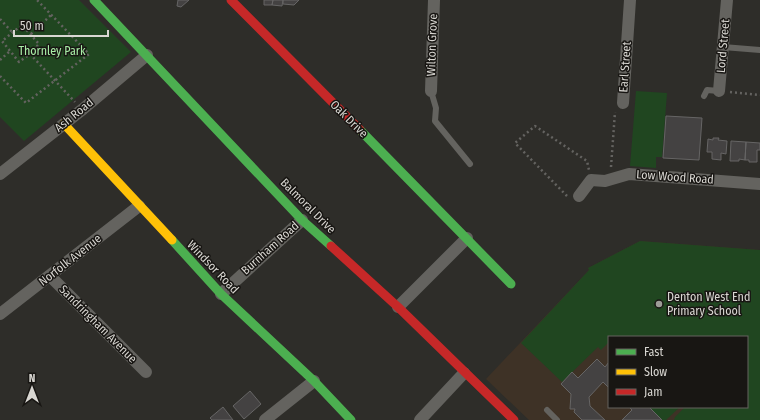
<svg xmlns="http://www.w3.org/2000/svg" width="760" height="420" viewBox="0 0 760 420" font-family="'Fira Sans Condensed',sans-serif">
<rect width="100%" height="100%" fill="#2e2d29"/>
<!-- education -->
<path fill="#3e3226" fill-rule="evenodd" d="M640 241 760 250V420H529L486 379 589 270 588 268ZM609 337H747V407H609Z"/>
<!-- green -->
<path fill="#204620" d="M0 0H79L131 52 24 141 0 117Z
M636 91 667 93 662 157H656V168L630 166Z
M640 241 760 250V420H674L675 417 685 407H747V337H609V342L601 350 598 347 562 382 521 343 589 270 588 268Z
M649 407H680L666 420H662Z"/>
<!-- building -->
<path fill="#444242" stroke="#666565" d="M178 0H189L181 7 177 6Z
M264 0H273L272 5H264Z
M273 0H283L282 6 272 5Z
M283 0H299L294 5 283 4Z
M666 116 702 118 699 160 663 158Z
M713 138H719L718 140 727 141 726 154 721 153V160L712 159V152H707L708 139 713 140Z
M731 141 746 142 745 160 739 159V161H730Z
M746 142 760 143V150H757V162H749V160H745Z
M597 359 605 367 609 362V388L603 382 589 397 590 406 605 420H582L574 412 575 409H570L571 394 561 384 572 372 578 378Z
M250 391 261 404 244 419 233 406Z
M223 407 233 420H212L210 418Z
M629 407H649L662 420H622L632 410Z"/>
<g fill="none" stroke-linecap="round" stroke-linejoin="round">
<!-- path -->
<path stroke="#646360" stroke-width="2.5" stroke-dasharray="2 3" stroke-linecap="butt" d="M0 19 12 32
M31 34 51 15
M30 54 39 44 22 25 2 41 19 62 30 54 75 102
M0 60 10 51
M0 76 26 103 89 54 37 0
M730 92 760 95
M611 167 615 112
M567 196 515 143 535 126 587 161 589 170"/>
<!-- lane -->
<path stroke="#64635f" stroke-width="6" d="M723 47 760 50
M431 91 436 108 435 121 470 164
M704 96 707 90 719 91
M547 410 557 420"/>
<!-- street -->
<path stroke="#64635f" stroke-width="12" d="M431 91 434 0
M719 91 727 0
M623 103 630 0
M0 174 83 109 147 55
M579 196 591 180 605 181 629 174 760 184
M50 276 146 372
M221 294 302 220
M398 307 467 238
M0 314 139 206
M265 420 314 381
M420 420 464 373"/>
<!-- fast -->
<path stroke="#4caf50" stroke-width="9" d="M94 0 302 220 331 246
M360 130 511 284
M172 240 221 294 314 381 351 420"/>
<!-- slow -->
<path stroke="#ffc107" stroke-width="9" d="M64 124 172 240"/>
<!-- jam -->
<path stroke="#c62828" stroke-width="9" d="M231 0 360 130
M331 246 398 307 514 420"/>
</g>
<!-- markers -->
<circle fill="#9d9c97" stroke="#181613" stroke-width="1.5" cx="659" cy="304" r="4"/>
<g text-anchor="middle" stroke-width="3" stroke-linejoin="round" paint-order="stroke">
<!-- street labels -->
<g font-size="12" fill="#d9d7d2" stroke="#181613">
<text transform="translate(432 45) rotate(-88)" y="4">Wilton Grove</text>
<text transform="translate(723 46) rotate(-85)" y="4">Lord Street</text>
<text transform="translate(625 67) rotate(-86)" y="4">Earl Street</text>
<text transform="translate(74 115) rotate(-39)" y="4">Ash Road</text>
<text transform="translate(349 119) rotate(45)" y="4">Oak Drive</text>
<text transform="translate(675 177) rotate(4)" y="4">Low Wood Road</text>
<text transform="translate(308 206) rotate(45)" y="4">Balmoral Drive</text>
<text transform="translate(270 248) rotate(-42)" y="4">Burnham Road</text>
<text transform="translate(70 260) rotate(-38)" y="4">Norfolk Avenue</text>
<text transform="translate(213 267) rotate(46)" y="4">Windsor Road</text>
<text transform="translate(98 324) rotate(45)" y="4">Sandringham Avenue</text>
</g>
<!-- park labels -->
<g font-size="12" fill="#a8eda6" stroke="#181613">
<text x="52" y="55">Thornley Park</text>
</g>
<!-- poi labels -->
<g font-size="12" fill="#d9d7d2" stroke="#181613" text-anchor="start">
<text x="667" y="301">Denton West End<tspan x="667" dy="14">Primary School</tspan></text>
</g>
</g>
<!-- legend -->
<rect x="608" y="336" width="140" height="72" fill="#181613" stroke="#65635f"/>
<rect x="616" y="349" width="20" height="6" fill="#4caf50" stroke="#65635f"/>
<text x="644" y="356" font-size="12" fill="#d9d7d2">Fast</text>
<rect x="616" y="369" width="20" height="6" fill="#ffc107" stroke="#65635f"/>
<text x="644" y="376" font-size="12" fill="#d9d7d2">Slow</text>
<rect x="616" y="389" width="20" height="6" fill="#c62828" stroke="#65635f"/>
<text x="644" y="396" font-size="12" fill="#d9d7d2">Jam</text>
<!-- north arrow -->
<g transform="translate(32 388)" stroke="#181613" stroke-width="3" paint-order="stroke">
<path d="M0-3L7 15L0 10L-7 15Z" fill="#d9d7d2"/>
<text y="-6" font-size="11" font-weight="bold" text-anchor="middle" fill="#d9d7d2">N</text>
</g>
<!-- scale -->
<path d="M14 30v6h94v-6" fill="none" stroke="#d9d7d2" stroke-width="2"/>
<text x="20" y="30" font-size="12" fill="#d9d7d2" stroke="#181613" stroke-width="3" paint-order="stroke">50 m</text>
</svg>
